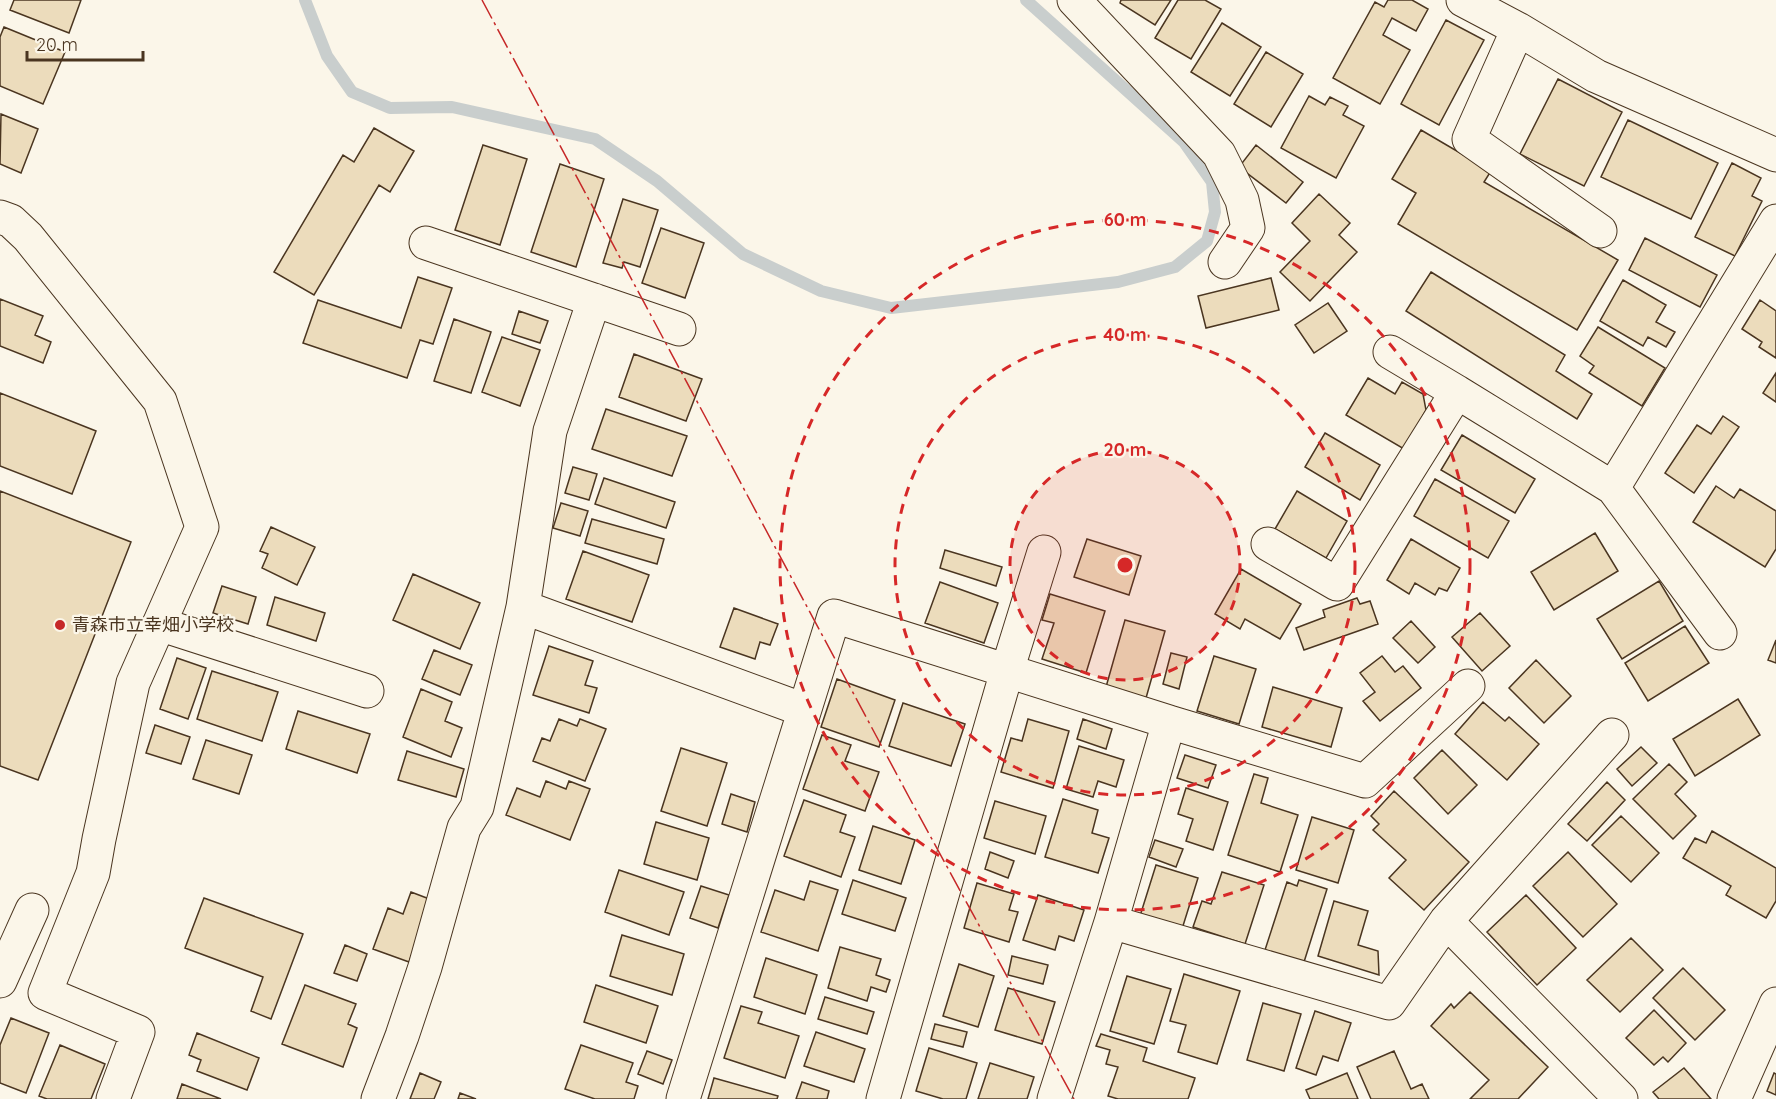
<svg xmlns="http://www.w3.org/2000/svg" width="1776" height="1099" viewBox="0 0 1776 1099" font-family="Quicksand,'Noto Sans JP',sans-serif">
<rect width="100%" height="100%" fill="#fbf6e9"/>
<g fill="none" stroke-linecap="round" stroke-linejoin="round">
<!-- stream -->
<path stroke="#c9cecd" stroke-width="12" d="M305 0 327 56 352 92 390 108 452 107 595 139 657 181 743 254 821 291 891 308 1118 282 1175 267 1207 241 1215 212 1212 182 1184 142 1026 0"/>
</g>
<!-- building -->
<path fill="#ecdcbc" stroke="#4a3520" stroke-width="1.5" d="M14 0H81L69 33 10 10Z
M1121 0H1171L1155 25 1120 3Z
M1178 0H1205L1221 9 1191 59 1155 38Z
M1388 0H1412L1428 9 1416 31 1392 18 1383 35 1410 50 1380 104 1333 78 1375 2 1384 7Z
M1446 20 1484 40 1439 125 1401 104Z
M1222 23 1261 47 1230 96 1191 72Z
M4 27 65 52 43 104 0 86V37Z
M1266 52 1303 74 1271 127 1234 104Z
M1558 79 1622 112 1584 186 1520 154Z
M1309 96 1325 105 1330 97 1348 106 1343 115 1364 126 1336 178 1281 148Z
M1 114 38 129 21 173 0 164Z
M1628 120 1718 163 1691 219 1601 177Z
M374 128 414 151 390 192 379 185 314 295 274 272 343 155 354 162Z
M1421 130 1491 171 1484 182 1618 260 1577 330 1398 224 1416 193 1392 179Z
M483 145 527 159 500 245 455 230Z
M1256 145 1303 182 1286 203 1239 167Z
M1732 163 1761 178 1752 196 1762 201 1735 256 1695 237Z
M560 164 604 179 576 267 531 252Z
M1319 194 1350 223 1339 235 1357 252 1310 301 1280 272 1310 241 1292 223Z
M623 199 658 210 640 267 624 262 622 268 603 263Z
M661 228 704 243 685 298 642 283Z
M1645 238 1717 275 1700 307 1629 270Z
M1431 272 1565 355 1556 371 1592 394 1577 419 1406 311Z
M418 277 452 288 433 344 420 340 407 378 303 343 318 300 401 328Z
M1271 278 1279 310 1206 328 1198 296Z
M1623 280 1666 305 1656 322 1675 332 1666 347 1648 337 1643 346 1600 321Z
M0 299 43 316 35 335 51 342 43 363 0 346Z
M1760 300 1776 311V358L1759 347 1762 342 1742 329Z
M1328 303 1347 331 1314 353 1295 325Z
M519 311 548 321 540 343 512 334Z
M454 319 491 332 471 393 434 381Z
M1598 327 1665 368 1642 406 1589 373 1594 366 1580 356Z
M502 337 540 350 520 406 482 392Z
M634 354 702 379 686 421 619 397Z
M1776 373V402L1763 393Z
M1368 378 1395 394 1402 382 1423 394 1426 410 1404 449 1346 415Z
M0 393 96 431 72 494 0 466Z
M606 409 687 436 672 476 592 449Z
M1723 416 1739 427 1694 493 1665 473 1697 425 1711 434Z
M1325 433 1380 465 1360 500 1305 467Z
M1462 435 1535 479 1515 513 1441 470Z
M573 467 597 474 589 500 565 493Z
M604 478 675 502 666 528 595 504Z
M1435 479 1509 521 1488 558 1414 516Z
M1716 486 1734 498 1740 489 1776 511V549L1765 567 1693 522Z
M0 491 131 542 38 780 0 766Z
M1297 491 1347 521 1326 558 1275 529Z
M561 503 588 511 580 536 553 528Z
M592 519 664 539 657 564 585 543Z
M271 527 315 547 297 585 262 568 268 554 260 551Z
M1595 533 1618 571 1554 610 1531 572Z
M1087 539 1141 556 1129 595 1074 577Z
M1411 539 1460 568 1447 591 1439 588 1435 595 1415 583 1409 594 1387 580Z
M945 550 1002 567 996 586 940 568Z
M583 551 649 575 632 622 566 599Z
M1241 569 1301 604 1280 639 1245 619 1240 629 1215 614Z
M413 574 480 603 460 649 393 620Z
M1659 581 1683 621 1622 659 1597 619Z
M940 582 998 603 984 643 925 623Z
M222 586 256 597 248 624 213 613Z
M1050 594 1105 611 1086 673 1042 659 1054 623 1042 620Z
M275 597 325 613 316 641 267 625Z
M1357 598 1360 604 1370 601 1378 624 1304 650 1296 628 1325 617 1323 610Z
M734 608 778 624 770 645 760 642 755 659 720 647Z
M1480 613 1510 646 1482 671 1452 637Z
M1125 620 1165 631 1146 698 1106 687Z
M1411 621 1435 647 1418 663 1393 638Z
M1685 626 1709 663 1648 701 1625 663Z
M1776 640V663L1768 660Z
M549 646 593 661 585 685 597 688 589 713 533 695Z
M434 650 472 665 460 695 422 679Z
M1171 653 1187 657 1179 689 1163 684Z
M1214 656 1256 669 1239 724 1197 711Z
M1382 656 1395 672 1403 666 1421 688 1380 721 1363 701 1375 692 1360 673Z
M177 658 206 668 188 719 160 709Z
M1536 660 1571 696 1544 723 1509 688Z
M212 671 278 692 262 741 197 719Z
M837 679 895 700 879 747 821 727Z
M1273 687 1342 708 1331 747 1262 727Z
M421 689 452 702 445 721 462 728 451 757 403 737Z
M1738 699 1760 735 1695 776 1673 739Z
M1483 702 1505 721 1509 717 1539 744 1507 780 1455 734Z
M903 703 965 724 951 766 889 746Z
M298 711 370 734 357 773 286 749Z
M559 719 577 726 580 719 606 729 585 781 533 761 542 738 550 741Z
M1028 719 1069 731 1053 788 1001 772 1011 738 1022 741Z
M1083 719 1112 729 1106 749 1077 739Z
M155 725 190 737 181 764 146 753Z
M822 735 851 745 845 761 879 772 865 811 803 789Z
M206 740 252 755 239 794 193 779Z
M1079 746 1124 760 1116 787 1098 781 1093 797 1066 789Z
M1641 747 1657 763 1632 786 1617 769Z
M681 748 727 763 707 826 661 811Z
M1442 750 1477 785 1448 814 1414 778Z
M407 751 464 769 456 797 398 780Z
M1185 755 1216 765 1208 788 1177 778Z
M1669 764 1687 782 1675 794 1696 816 1673 839 1633 799Z
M1254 774 1268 778 1261 803 1298 815 1280 872 1228 855Z
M546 781 566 789 569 781 590 789 570 840 506 815 517 788 540 797Z
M1607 782 1625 800 1587 841 1568 824Z
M1186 788 1228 802 1213 850 1186 841 1193 819 1178 814Z
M1394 791 1469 862 1424 910 1389 878 1406 860 1373 830 1379 824 1371 816Z
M731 794 755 802 747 832 722 824Z
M1063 799 1098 810 1092 833 1109 838 1098 873 1045 857Z
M804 800 846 815 840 832 855 837 841 877 784 856Z
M995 801 1046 816 1035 854 984 838Z
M1621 816 1659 853 1631 882 1592 845Z
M1312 817 1354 830 1338 883 1296 870Z
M656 822 709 838 697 880 644 864Z
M873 826 915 840 901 884 859 870Z
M1712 831 1776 868V901L1766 918 1726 895 1731 886 1683 858 1695 838 1706 843Z
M1155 840 1183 849 1176 867 1149 857Z
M990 852 1014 861 1008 878 985 869Z
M1568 852 1617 904 1583 937 1533 886Z
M1156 865 1198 878 1182 929 1140 916Z
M619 870 684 892 669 935 605 912Z
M1222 872 1264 885 1245 944 1193 927 1202 901 1211 904Z
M853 880 906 898 895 931 842 914Z
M1299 880 1327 889 1304 962 1265 950 1287 882 1297 886Z
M810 881 838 890 818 951 761 932 775 890 804 900Z
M977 883 1014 894 1009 910 1018 912 1009 942 964 928Z
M701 886 729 895 718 928 690 918Z
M411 892 432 900 409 962 373 949 388 908 403 914Z
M1038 895 1084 910 1074 941 1059 936 1055 950 1023 940Z
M1526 895 1576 948 1537 985 1487 932Z
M204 898 303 934 271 1019 251 1011 263 977 185 948Z
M1334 901 1368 911 1358 945 1378 951 1379 975 1318 956Z
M622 935 684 954 672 995 610 976Z
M1631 938 1663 970 1620 1012 1587 980Z
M345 945 367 954 357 981 334 973Z
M840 947 881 959 876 975 890 980 886 992 871 987 867 1001 828 988Z
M1012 956 1048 965 1043 984 1008 975Z
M766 958 817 975 805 1014 754 997Z
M959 964 994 976 978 1027 943 1016Z
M1683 968 1725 1010 1695 1040 1653 998Z
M1184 974 1240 991 1217 1064 1178 1052 1186 1025 1170 1021Z
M1127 976 1171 989 1154 1044 1110 1031Z
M305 985 356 1004 348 1024 357 1028 343 1067 282 1044Z
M596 985 658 1006 646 1043 584 1022Z
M1008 988 1055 1002 1042 1044 995 1030Z
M1470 992 1548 1067 1518 1099H1470L1489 1080 1431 1026 1451 1004 1454 1008Z
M825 997 874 1012 867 1034 818 1019Z
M1263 1003 1301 1014 1284 1071 1247 1060Z
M741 1006 762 1012 758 1023 799 1036 785 1078 724 1058Z
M1654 1010 1686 1043 1668 1062 1663 1057 1654 1065 1626 1038Z
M1315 1011 1351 1023 1338 1061 1323 1056 1316 1075 1296 1068Z
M11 1018 49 1033 26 1093 0 1083V1045Z
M935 1024 967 1032 963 1047 931 1039Z
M816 1032 865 1049 854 1082 804 1066Z
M197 1033 259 1058 247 1090 197 1071 201 1060 189 1055Z
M1101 1034 1147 1048 1143 1061 1195 1078 1188 1099H1118L1108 1096 1118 1067 1106 1064 1110 1050 1096 1046Z
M60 1045 105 1064 91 1099H47L39 1096Z
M581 1045 633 1063 626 1082 638 1086 634 1099H595L565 1089Z
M929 1048 977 1063 966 1099H943L916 1091Z
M647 1051 672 1060 663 1084 638 1074Z
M1394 1051 1411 1089 1422 1084 1429 1099H1371L1357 1067Z
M990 1063 1034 1077 1027 1099H978Z
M1684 1068 1711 1099H1659L1653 1092Z
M420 1073 441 1082 434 1099H410Z
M1347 1073 1358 1099H1310L1306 1090Z
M1774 1073 1776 1074V1095L1767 1091Z
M714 1078 778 1096 777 1099H708Z
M802 1082 829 1091 827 1099H796Z
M182 1084 221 1099H177Z
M460 1093 476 1099H458Z"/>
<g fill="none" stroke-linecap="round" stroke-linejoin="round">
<defs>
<path id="minor" d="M1074 0 1219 154 1242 200 1248 228 1225 262
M1463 0 1518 29 1596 76 1776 155
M1518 29 1469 139 1600 231
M0 217 11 221 28 237 160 401 202 527 133 683 99 839 93 873 45 993 138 1032 113 1099
M426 243 679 329
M1390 352 1457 392
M1613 488 1720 633
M1268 544 1337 584 1457 392 1613 488 1776 221
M523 607 804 710
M159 624 367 691
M1169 722 1365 781 1468 686
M1446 921 1621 1099
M1111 922 1389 1003 1446 921 1612 735
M0 981 32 910
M378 1099 402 1036 425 967 464 828 477 807 523 607 550 431 594 300
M683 1099 834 616 1169 722 1111 922 1054 1099
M883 1099 1007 671 1044 552
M1734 1099 1776 1004"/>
</defs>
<!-- minor casing -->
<use href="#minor" stroke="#4a3520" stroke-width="35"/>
<!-- minor -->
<use href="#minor" stroke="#fbf6e9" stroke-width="33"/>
<!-- power -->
<path stroke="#c62828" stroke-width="1.5" stroke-dasharray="21 4.5 3 4.5" stroke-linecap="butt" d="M482 0 910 799 1074 1099"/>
</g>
<!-- distance rings -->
<circle cx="1125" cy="565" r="115" fill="#d62828" fill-opacity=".12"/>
<g fill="none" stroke="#d62828" stroke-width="3" stroke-dasharray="10 8">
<circle cx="1125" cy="565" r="115"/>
<circle cx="1125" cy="565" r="230"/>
<circle cx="1125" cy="565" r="345"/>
</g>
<!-- markers -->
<circle fill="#c62828" stroke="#fbf6e9" stroke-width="2" cx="60" cy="625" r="6"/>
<g text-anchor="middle" stroke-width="4.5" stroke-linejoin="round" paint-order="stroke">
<!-- poi labels -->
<g font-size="18" fill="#4a3520" stroke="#fbf6e9" text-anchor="start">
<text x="72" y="631">青森市立幸畑小学校</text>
</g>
</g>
<circle cx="1125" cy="565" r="9" fill="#d62828" stroke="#fbf6e9" stroke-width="3"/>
<g font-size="18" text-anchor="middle" font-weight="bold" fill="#d62828" stroke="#fbf6e9" stroke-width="4.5" stroke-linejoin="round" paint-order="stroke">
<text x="1125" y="226">60 m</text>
<text x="1125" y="341">40 m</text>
<text x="1125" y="456">20 m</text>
</g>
<!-- scale -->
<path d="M27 51v9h116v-9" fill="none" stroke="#4a3520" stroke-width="3"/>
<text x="36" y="51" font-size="18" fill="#4a3520" stroke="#fbf6e9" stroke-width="4.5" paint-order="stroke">20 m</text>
</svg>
